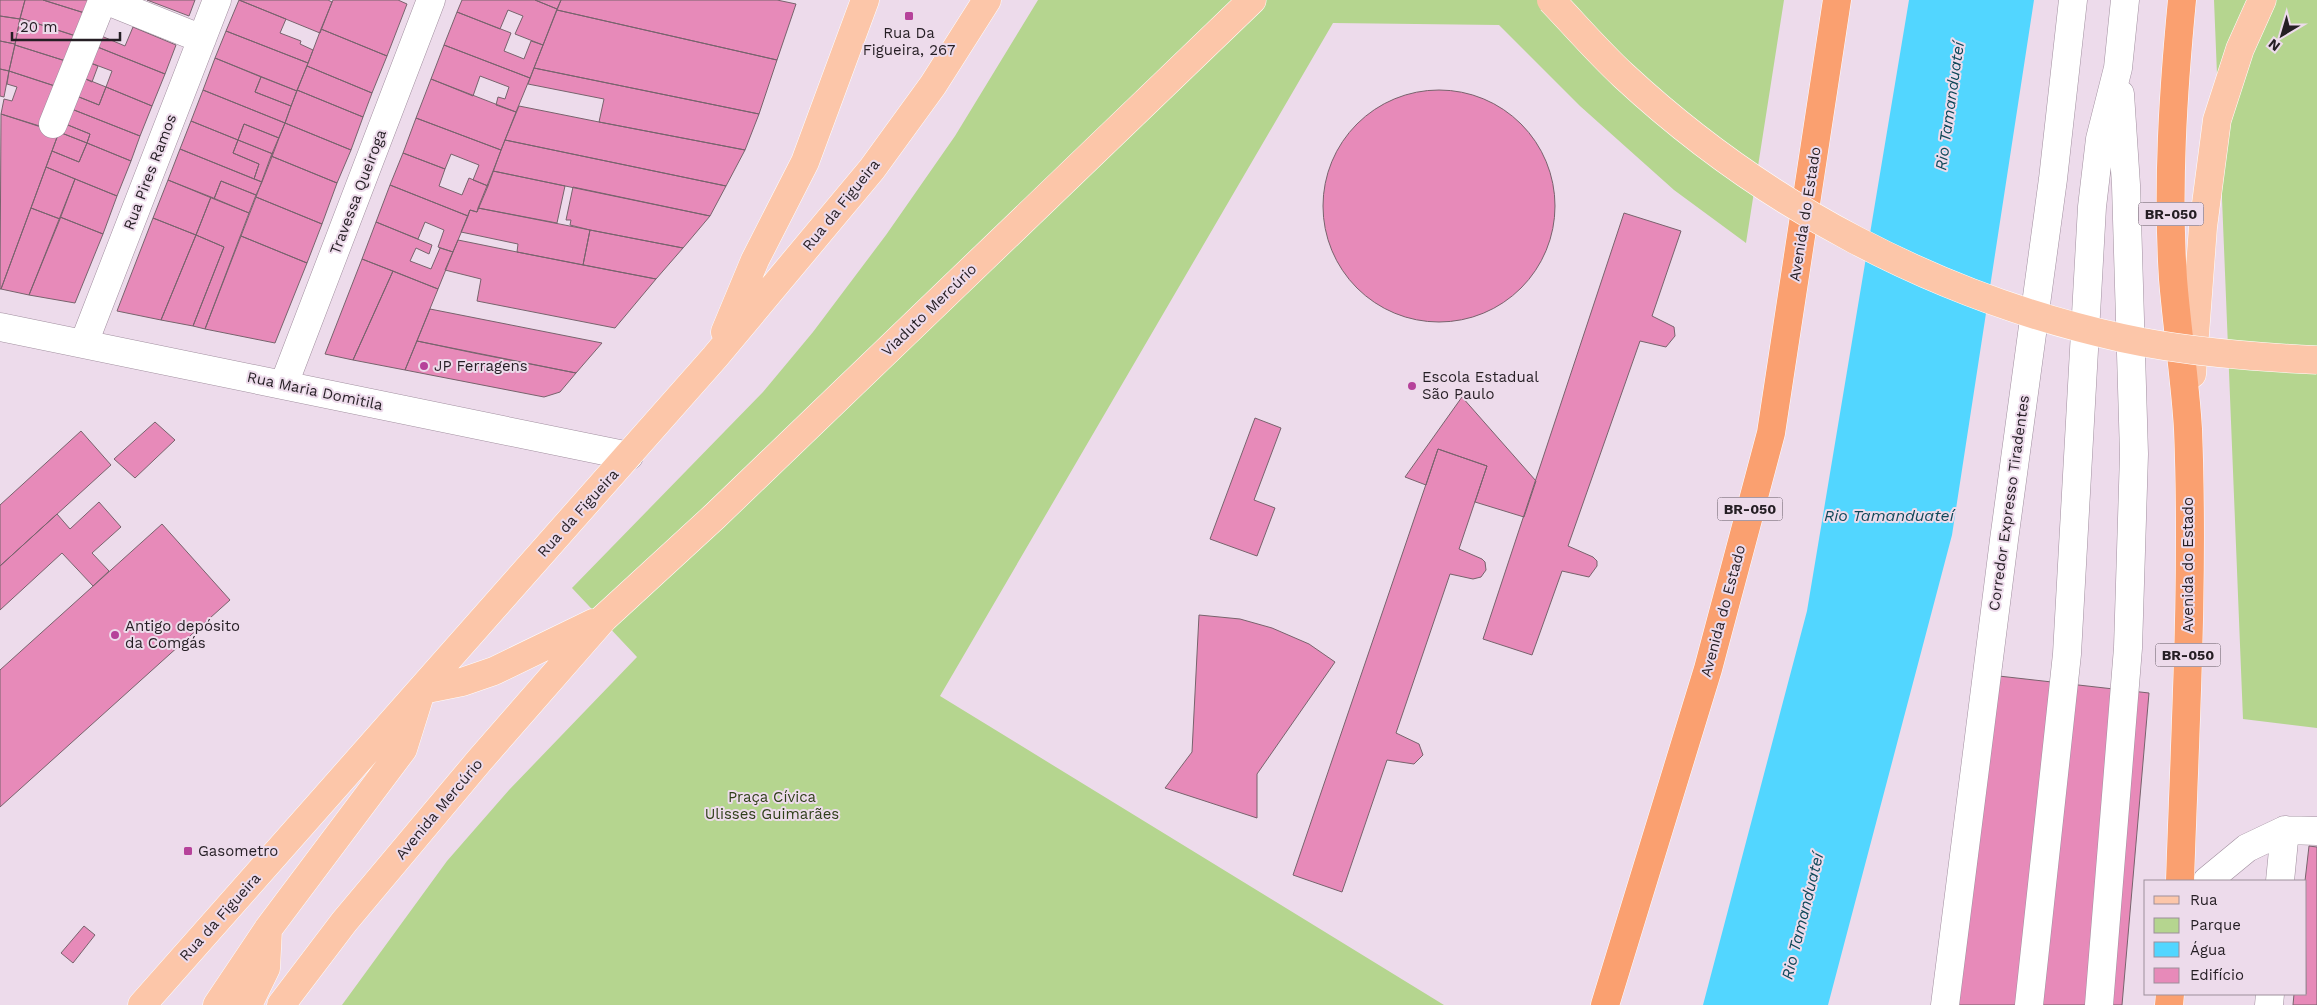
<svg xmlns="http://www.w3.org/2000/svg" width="2317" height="1005" viewBox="0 0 2317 1005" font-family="'Work Sans',sans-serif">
<rect width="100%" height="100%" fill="#eddbeb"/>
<!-- green -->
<path fill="#b5d58f" d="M1038 0H1784L1746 243 1674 190 1580 106 1499 25 1333 23 940 696 1444 1005H342L447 861 509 790 637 657 572 588 763 392 813 332 886 235 955 136Z
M2214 0H2317V728L2243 719Z"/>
<!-- water -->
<path fill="#52d6ff" d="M1909 0H2034L1952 535 1828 1005H1703L1807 611Z"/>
<!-- building -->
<path fill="#e78ab9" stroke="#78636d" d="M0 0H25L20 19 0 16Z
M25 0H43L91 15 82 38 20 18Z
M43 0H98L91 15Z
M147 0H195L189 16Z
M239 0H328L332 2 320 33Z
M239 0 286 19 280 33 301 41 300 44 313 50 308 63 226 31Z
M333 0H398L407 4 387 56 321 29Z
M462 0H535L557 9 543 45 515 34 523 16 508 10 500 29 457 12Z
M535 0H561L557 9Z
M561 0H777L796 4 777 60 557 10Z
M557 10 777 60 759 114 534 68Z
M457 12 511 33 504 51 524 59 531 41 543 45 530 78 444 45Z
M0 16 20 19 15 44 0 41Z
M20 18 82 38 72 63 15 45Z
M133 27 176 45 165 74 95 46 99 35 125 46Z
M321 29 387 56 372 93 307 66Z
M226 31 308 63 297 91 215 58Z
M0 41 15 44 9 71 0 69Z
M15 45 72 63 61 88 9 71Z
M444 45 530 78 516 112 496 105 498 97 505 99 509 87 480 76 473 96 431 79Z
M95 46 165 74 152 106 106 87 112 71 88 62Z
M215 58 261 77 255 92 291 106 285 123 203 90Z
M88 62 98 66 92 82 81 77Z
M307 66 372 93 363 117 297 90Z
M534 68 759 114 745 150 599 122 604 99 528 84Z
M0 69 9 71 4 97 0 96Z
M9 71 61 88 44 128 1 114 4 99 12 101 17 87 7 84Z
M81 77 106 87 99 105 74 95Z
M261 77 297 91 291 106 255 92Z
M431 79 516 112 501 150 416 118Z
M106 87 152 106 140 136 69 108 74 95 99 105Z
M1323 206a116 116 0 1 1 232 0a116 116 0 1 1-232 0Z
M203 90 285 123 279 138 244 124 238 140 191 121Z
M297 90 363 117 351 150 285 123Z
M519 106 599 122 745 150 726 186 505 140Z
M69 108 140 136 131 161 87 143 90 134 63 123Z
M1 114 59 132 1 289H0Z
M416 118 501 150 488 186 473 180 479 165 451 154 445 169 403 153Z
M191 121 238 140 233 153 259 164 254 179 180 149Z
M63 123 90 134 87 143 59 132Z
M285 123 351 150 337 183 271 156Z
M244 124 279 138 273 154 238 140Z
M59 132 87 143 79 162 52 151Z
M238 140 273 154 262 182 254 179 259 164 233 153Z
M505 140 726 186 710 216 493 171Z
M87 143 131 161 117 196 46 167 52 151 79 162Z
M180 149 262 182 256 195 221 181 214 199 168 180Z
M403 153 445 169 439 186 462 195 469 178 488 186 477 212 470 210 468 216 390 185Z
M271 156 337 183 322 224 256 197Z
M46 167 75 179 60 219 31 208Z
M493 171 565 186 557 223 478 208Z
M75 179 117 196 103 234 60 217Z
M168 180 211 197 196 235 153 218Z
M221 181 256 195 249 213 214 199Z
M390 185 468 216 453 252 438 247 444 230 425 222 418 239 376 222Z
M573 187 710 216 683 248 590 230 570 225 571 220H566Z
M211 197 249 213 205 329 193 326 224 247 196 235Z
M256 197 322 224 307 263 241 236Z
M31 208 60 219 29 295 1 289Z
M478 208 590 230 583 265 517 252 518 244 461 232 470 210 477 212Z
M1624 213 1681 231 1652 316 1674 327 1675 336 1666 347 1640 341 1568 546 1593 557 1597 561V566L1589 577 1562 571 1532 655 1483 639Z
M60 217 103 234 75 303 29 295Z
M153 218 196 235 161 320 117 311Z
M376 222 432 245 429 254 416 248 410 261 431 269 440 248 453 252 438 289 362 259Z
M590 230 683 248 656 279 583 265Z
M196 235 224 247 193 326 161 320Z
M241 236 307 263 275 343 205 329Z
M458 240 517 252 656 279 615 328 477 301 481 279 445 270Z
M362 259 393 271 353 360 325 354Z
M393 271 438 289 405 370 353 360Z
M430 309 602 343 576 373 417 341Z
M417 341 474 353 576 373 560 392 544 397 405 370Z
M1462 397 1536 481 1524 517 1475 502 1487 466 1438 449 1426 485 1405 477Z
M1255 418 1281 428 1254 500 1275 508 1257 556 1210 539Z
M155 422 175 440 135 478 114 459Z
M81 431 111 465 0 566V505Z
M1438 449 1487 466 1459 549 1482 559 1485 562 1486 570 1481 577 1473 579 1450 574 1396 733 1419 744 1423 755 1414 764 1387 760 1342 892 1293 875Z
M99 502 121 527 92 553 109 571 93 586 62 553 0 610V566L57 514 70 529Z
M162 524 230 600 0 807V670Z
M1199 615 1240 619 1272 628 1309 644 1335 662 1257 774V818L1165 788 1192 752Z
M1981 674 2149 693 2122 1005H1952Z
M2309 846 2317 847V1005H2293L2294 994H2306L2305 881Z
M84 926 95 935 73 963 61 953Z"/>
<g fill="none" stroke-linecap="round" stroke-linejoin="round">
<defs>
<path id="minor" d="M53 124 101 4 110 2 202 39
M0 327 629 456
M84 343 217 0
M284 384 431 0
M2207 881 2247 848 2285 830 2317 831
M2280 881 2285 830
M1945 1005 2004 540 2053 179 2073 0
M2029 1005 2067 654 2092 207 2100 139 2118 68 2125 0
M2099 1005 2128 648 2134 454 2126 185 2120 94
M2269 1005 2270 994"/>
<path id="major" d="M725 332 755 260 805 162 865 0
M2192 374 2203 227 2217 120 2240 49 2262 0
M422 690 462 682 494 671 593 623
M142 1005 715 357 872 169 933 85 987 0
M217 1005 268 929 403 749 419 698
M248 1005 266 968 268 929
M281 1005 344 922 479 761 604 618 715 516 1252 0"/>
<path id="highway" d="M2180 881C2185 731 2194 580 2188 429 2185 379 2177 329 2173 279 2167 186 2173 93 2182 0
M1605 1005 1708 669 1771 433 1837 0
M2169 1005 2170 994"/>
</defs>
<!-- minor casing -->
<use href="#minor" stroke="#a18f9f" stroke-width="29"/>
<!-- major casing -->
<use href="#major" stroke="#fff" stroke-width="29"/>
<!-- highway casing -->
<use href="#highway" stroke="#fff" stroke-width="29"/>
<!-- minor -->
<use href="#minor" stroke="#fff" stroke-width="28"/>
<!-- major -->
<use href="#major" stroke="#fcc6a9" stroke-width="28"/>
<!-- highway -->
<use href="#highway" stroke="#faa070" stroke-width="28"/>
<defs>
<path id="major-bridge" d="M1551 0C1575 25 1598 52 1624 76 1763 205 1936 297 2122 338 2186 352 2252 357 2317 360"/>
</defs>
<!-- major-bridge casing -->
<use href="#major-bridge" stroke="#fff" stroke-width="29" stroke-linecap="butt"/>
<!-- major-bridge -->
<use href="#major-bridge" stroke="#fcc6a9" stroke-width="28"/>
</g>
<!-- markers -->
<g fill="#b6429a" stroke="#eddbeb" stroke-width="2">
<rect x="904" y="11" width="10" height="10" rx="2.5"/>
<circle cx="424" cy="366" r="5"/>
<circle cx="1412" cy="386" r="5"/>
<circle cx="115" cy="635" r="5"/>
<rect x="183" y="846" width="10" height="10" rx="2.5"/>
</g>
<g text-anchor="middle" stroke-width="4" stroke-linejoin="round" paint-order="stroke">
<!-- shield labels -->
<g fill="#eddbeb" stroke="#615760" stroke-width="1">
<rect x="2138.5" y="202.5" width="65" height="23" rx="4"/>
<rect x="1717.5" y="497.5" width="65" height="23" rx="4"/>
<rect x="2155.5" y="643.5" width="65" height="23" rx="4"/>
</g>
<g font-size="14" font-weight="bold" fill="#251e24">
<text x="2171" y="219">BR-050</text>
<text x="1750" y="514">BR-050</text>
<text x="2188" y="660">BR-050</text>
</g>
<!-- poi labels -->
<g font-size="15" fill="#251e24" stroke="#eddbeb" text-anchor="start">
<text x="909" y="38" text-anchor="middle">Rua Da<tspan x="909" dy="17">Figueira, 267</tspan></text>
<text x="434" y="371">JP Ferragens</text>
<text x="1422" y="382">Escola Estadual<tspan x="1422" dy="17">São Paulo</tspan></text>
<text x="125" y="631">Antigo depósito<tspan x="125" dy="17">da Comgás</tspan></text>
<text x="198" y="856">Gasometro</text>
</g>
<!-- street labels -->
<g font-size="15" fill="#251e24" stroke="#eddbeb">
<text transform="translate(150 172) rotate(-69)" y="5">Rua Pires Ramos</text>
<text transform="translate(358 192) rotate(-69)" y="5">Travessa Queiroga</text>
<text transform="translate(841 205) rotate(-51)" y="5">Rua da Figueira</text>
<text transform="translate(1805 214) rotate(-81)" y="5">Avenida do Estado</text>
<text transform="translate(929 310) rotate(-44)" y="5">Viaduto Mercúrio</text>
<text transform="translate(315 391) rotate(12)" y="5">Rua Maria Domitila</text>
<text transform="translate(2009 503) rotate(-82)" y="5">Corredor Expresso Tiradentes</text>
<text transform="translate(578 513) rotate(-48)" y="5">Rua da Figueira</text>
<text transform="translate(2188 565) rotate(-90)" y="5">Avenida do Estado</text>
<text transform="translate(1723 611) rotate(-75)" y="5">Avenida do Estado</text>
<text transform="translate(439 809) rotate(-50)" y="5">Avenida Mercúrio</text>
<text transform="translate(220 917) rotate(-48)" y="5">Rua da Figueira</text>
</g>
<!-- park labels -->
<g font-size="15" fill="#2f3f19" stroke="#eddbeb">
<text x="772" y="802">Praça Cívica<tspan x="772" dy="17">Ulisses Guimarães</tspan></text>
</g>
<!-- water labels -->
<g font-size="16" font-style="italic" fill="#0e4758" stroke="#eddbeb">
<text transform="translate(1949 106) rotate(-82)" y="6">Rio Tamanduateí</text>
<text x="1889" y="521">Rio Tamanduateí</text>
<text transform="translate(1802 916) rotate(-76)" y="6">Rio Tamanduateí</text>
</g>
</g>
<!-- legend -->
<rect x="2144" y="880" width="162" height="115" fill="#eddbeb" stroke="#9d8f9b"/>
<rect x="2154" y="896" width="25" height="8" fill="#fcc6a9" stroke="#9d8f9b"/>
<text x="2190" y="905" font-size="15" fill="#251e24">Rua</text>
<rect x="2154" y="918" width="25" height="15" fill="#b5d58f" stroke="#9d8f9b"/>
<text x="2190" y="930" font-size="15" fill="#251e24">Parque</text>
<rect x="2154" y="942" width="25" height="15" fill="#52d6ff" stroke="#9d8f9b"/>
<text x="2190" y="955" font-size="15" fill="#251e24">Água</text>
<rect x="2154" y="968" width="25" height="15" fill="#e78ab9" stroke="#9d8f9b"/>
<text x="2190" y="980" font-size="15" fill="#251e24">Edifício</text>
<!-- north arrow -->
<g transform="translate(2282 35) rotate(218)" stroke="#eddbeb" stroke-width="4" paint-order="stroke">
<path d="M0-4L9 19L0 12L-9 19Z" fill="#251e24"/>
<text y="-8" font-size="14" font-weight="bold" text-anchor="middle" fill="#251e24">N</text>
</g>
<!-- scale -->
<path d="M12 32v8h108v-8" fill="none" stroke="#251e24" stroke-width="2.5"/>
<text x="20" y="32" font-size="15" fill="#251e24" stroke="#eddbeb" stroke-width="4" paint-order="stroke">20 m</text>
</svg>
